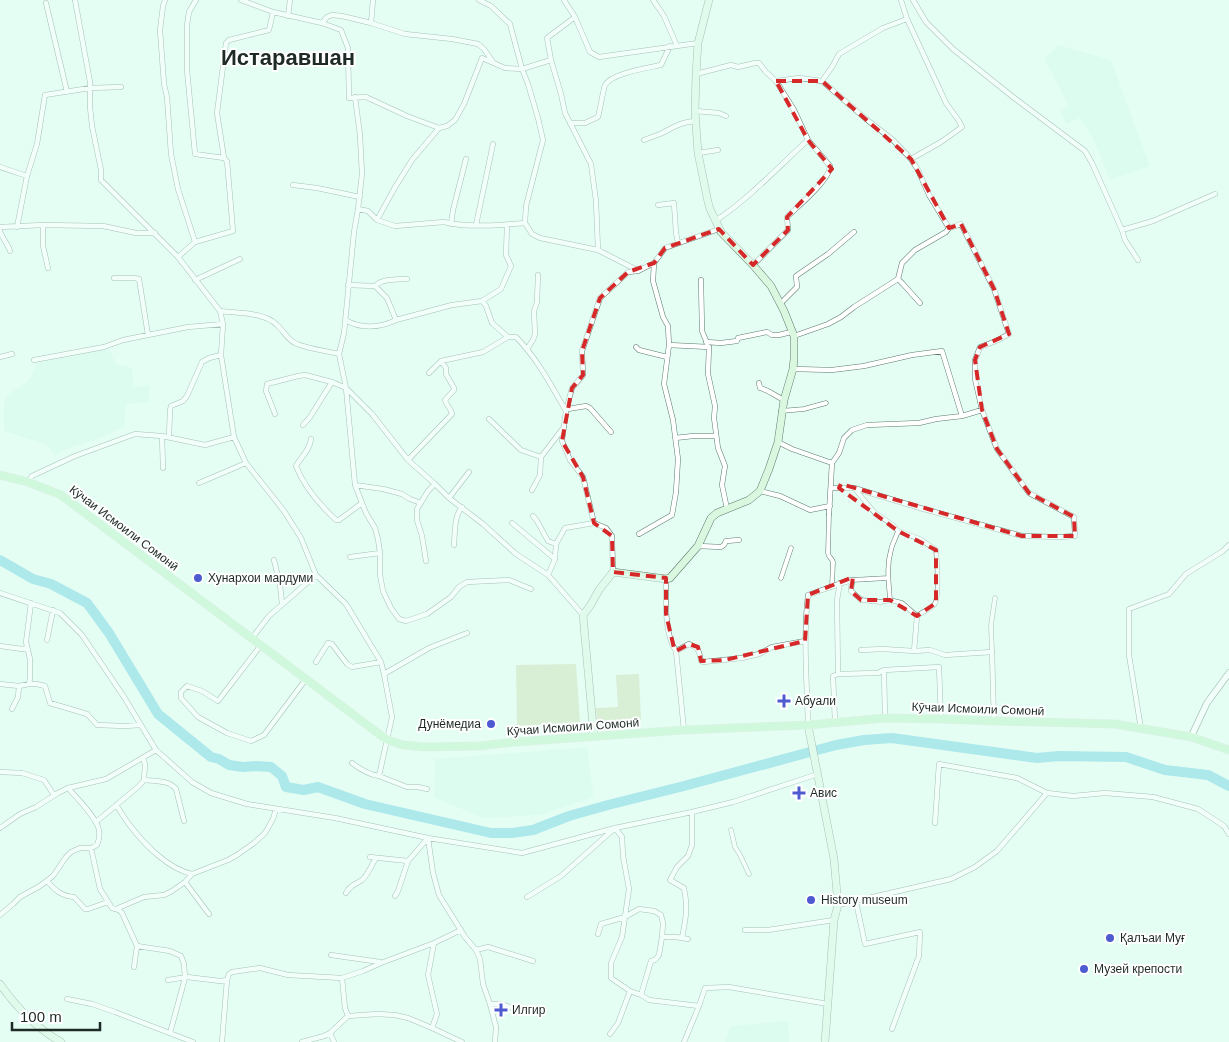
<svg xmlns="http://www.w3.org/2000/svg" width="1229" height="1042" viewBox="0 0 1229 1042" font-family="Helvetica,sans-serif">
<rect width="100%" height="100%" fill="#e5fef4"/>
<!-- built -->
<path fill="#d3fbeb" d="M1059 45 1111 60 1150 166 1110 180 1094 141 1080 118 1067 124 1060 111 1068 105 1044 58Z
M109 349 116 364 132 368 134 387 149 385V403L126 404 124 427 93 441 64 450 56 456 47 445 4 431V402L9 394 29 380 37 363 91 351Z
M587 747 594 797 541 815 484 818 434 798 435 759Z
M788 1021 789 1042H724L731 1026Z"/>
<!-- green -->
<path fill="#c8dbb0" d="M576 664 580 722 517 726 516 665Z
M639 674 641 720 597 722 596 708 618 707 616 675Z"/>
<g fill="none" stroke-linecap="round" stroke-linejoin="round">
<!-- river -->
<path stroke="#68cfe1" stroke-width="10" d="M0 560 33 579 51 584 87 603 109 633 158 714 211 757 219 759 229 765 243 767 256 766 271 767 282 776 286 787 304 790 318 787 365 804 491 833H512L533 830 569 816 608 805 684 786 836 745 864 740 892 738 1037 758 1059 756 1126 757 1165 770 1208 775 1229 786"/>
<defs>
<path id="pedestrian" d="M781 411 804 409 826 403
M831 488H854L875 513 893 525 898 531C896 538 892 544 891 550 886 567 889 583 890 600
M829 514 828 553C828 557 832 558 833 562L832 587
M781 578 791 548
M852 580 888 578
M861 600 881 602 890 600 902 603 917 616C922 612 930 609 934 605 940 598 937 560 936 550L920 539 898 531
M992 652 991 625 995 598
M731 830 735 847 740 855 749 874"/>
<path id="minor" d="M75 0 90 82V107L92 126 101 170V180L178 257 220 311 223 324 221 355 234 437 246 463 284 511 301 538 316 575 346 604 381 662 384 674 392 717 379 776C369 775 360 769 352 763
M165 0 163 6 160 30 164 84 167 97 171 154 178 189 195 242
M196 0 189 12 187 25V70L195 154 224 158
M241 0 273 12 322 23 341 30 348 48 349 98 366 97 407 116 439 128 447 126 455 120 464 104 482 58 505 68 522 69 551 60
M479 0 491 6 510 24 522 69 528 84 538 118 543 140 526 206 525 223 532 234 540 238 598 250 637 270
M564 0 575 17 590 52 599 57 698 43
M653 0 664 16 677 46
M901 0 907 19 946 103 959 121 962 127 941 142 911 159
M913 0 926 22 953 49 1013 97 1085 151 1092 163 1122 230 1125 240 1138 260
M46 3 67 92
M288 16 290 0
M575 17 547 38 551 60 561 94 565 113 591 164 596 201 598 250
M322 23 327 17 332 15 342 16 371 23 405 34 452 39 478 44 484 49 493 62
M371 23 373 0
M696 74 731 65 738 67 755 63H759L766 72 776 81 794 110 808 140 830 166C830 180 797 207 787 217L788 230 753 265
M776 81 799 78 822 81 866 119 893 140 911 159 918 170 929 195 949 228 946 232 915 250 902 263 898 279 854 307 841 317 828 324 794 336
M822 81 832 67 839 54 883 28 907 19
M355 97 360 135 362 174 358 209 354 232 344 333 339 354 346 388 355 485 366 513 375 528 378 539 380 553V575L383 591 391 608 399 619 406 621 427 614 451 597 459 587 467 582 509 580 531 589
M695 111 719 113 726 116
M570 123H585L598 117C600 110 603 91 605 85 612 73 647 68 661 65L670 46
M644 140C649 138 655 136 660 134 673 128 680 122 695 121
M698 153 718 150
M0 167 27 176
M293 185 317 188 360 197
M658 205 674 203 676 233 678 243
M358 209 368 211 377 220 395 226 444 222C466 228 502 225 525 223
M377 220 394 189 412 160 439 128
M715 221C749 199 779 166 808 140
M451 224 453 210 466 159
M43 225V246L48 268
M476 225 493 144
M0 227 43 225 103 226 136 233H155
M17 227 27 176 37 144 45 95 90 88 121 87
M949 228 961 224 994 289 1009 334 996 341 980 347 975 360V379L982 410
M1122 230 1153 221 1215 194
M0 231C2 238 8 244 10 251
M178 257 195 242 233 231 227 161 224 158 217 113 226 43 229 40 269 30 273 12
M114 278H134L139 279 148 335
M898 279 903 284 920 303
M195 280 240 259
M701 280 702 331 707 343
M348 285 375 286 387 298 396 320 452 305 482 301 501 289 511 266 506 255 507 225
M375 286C383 278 396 280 407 279
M482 301 486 306 492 323 508 337
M780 304 797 287 796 276 828 254 854 232
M220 311C237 313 264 312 277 325 284 331 288 341 297 344 310 349 326 351 339 354
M345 320C361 329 380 328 396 320
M706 342 721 343 737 341 738 338 767 332 772 335H779L791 332
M669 345 709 347 708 374 715 406 714 418 718 448 725 466 722 485 727 509
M636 347 639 350 667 357
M527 349 533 340 535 334 534 311 537 302 538 275
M0 357 12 354
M34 360 104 347 123 340 188 327 223 324
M793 369 832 370 864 366 912 355 942 351 962 416 982 410 997 449 1029 493 1074 517 1075 536 1059 537 1022 536 920 508 854 488
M429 373 441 361 483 352 508 337H516C537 358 551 385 566 411
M759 383 760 388C769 390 775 396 784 400
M568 409 586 406 590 408 611 432
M275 414 266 391 267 384 298 376 305 375 332 382
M489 419 521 450 541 457 564 427
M303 425 310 417 332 382 346 388 372 414 408 460 435 484 449 498 483 524 516 554 548 575 583 615
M162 436 163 468
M169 437 170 410 171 406 183 401 187 396 202 362 209 358 221 355
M675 438 693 436H716
M311 439C310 450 301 457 296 466 304 487 320 505 336 520H339L362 503
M778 442 792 449 832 463 829 514
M408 460 452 414C451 408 446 405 445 400L454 390V388L446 374V368L441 361
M832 463 839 453 844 438 852 430 867 425 919 423 936 419 962 416
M28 482 32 476 75 456 135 434 162 436 205 445 234 437
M199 483 246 463
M355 485 383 489 402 494 410 499 421 503
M532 490 540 475 541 457
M760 491 780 496 810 510 830 506
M449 498 469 472
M533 516 537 521 548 541 556 544
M512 523 555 559
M594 523 583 477 570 460 562 441 566 411 572 388 583 375 582 351 600 298 628 272 638 271 654 263 665 248 719 229
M639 534 672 515 676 492 678 459 673 420 664 384 669 345 668 326 663 317 653 281 654 263
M454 545C455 533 454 516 462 507
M698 546 721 547 724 545 726 541 739 540
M350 557 380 553
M274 560 280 585 282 604
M426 561 422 536 417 520V509L428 491 435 484
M548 575 555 559 556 544 565 528 594 523 606 528 612 536 613 572
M666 579C666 600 664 634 676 651L689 644C699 648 699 651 701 661L703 662 742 658 759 654 772 647 805 641
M0 593 60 613 82 635 124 697 156 750 192 782 211 793 247 804 335 818 428 838 522 853 615 828 692 812 733 802 818 774
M252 638 269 616 316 575
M47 640 53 610
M261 645 218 701 202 691 187 686 181 692V698L198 717 227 733 251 741 264 735 306 679
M0 646 22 649 27 648
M861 650 883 649 914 651 930 650 945 655 992 652 994 721
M676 651 684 730
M914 651 917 616
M316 662 328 643 332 644 347 664 352 667 381 662
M884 670 939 667 941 719
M384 674 429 648 467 633
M838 674 837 600 840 583
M0 684 19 686 29 684H37L45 686 50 703 87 714 97 725 124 726 141 725
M29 684 30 678V659L26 642 31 603
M12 709 18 697 19 686
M835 722 833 676 838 674 878 673 884 670 885 718
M808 725C807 682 803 638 808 595 823 590 837 584 852 580L851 591 861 600
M1141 729 1129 655V609L1169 594 1186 574 1223 551 1229 545
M0 772 22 773 44 780 54 795
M379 776 407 787H418L427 789
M144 780C155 781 169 780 176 789L184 821
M116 805C121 812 126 821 132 828 146 846 169 869 192 874
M96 822 139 786 144 780 145 764 143 758
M935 823 939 764 1017 778 1047 793 1073 796 1105 793 1153 797 1198 809 1224 826 1229 834
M0 828 20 814 36 807 58 793 68 788 106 779 156 750
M428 838 433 873 439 895 465 937 476 950 480 959 483 984 490 1004 496 1027 495 1042
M91 848 100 889 112 908 119 910 122 913 137 946 170 951 181 956 184 964 185 978 170 1033
M370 857 408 861
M47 881C55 890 61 896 74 897L85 909H88L108 902
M185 882 209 914
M346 893C351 884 355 885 362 880 368 875 372 864 376 858
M395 896 398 891 408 861 428 838
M527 897 561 876 615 828 622 837 623 856 629 889 622 937 611 963V978L630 991 641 995 649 1000 699 1006 684 1042
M856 902 865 944 920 932 919 956 892 1029
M838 905 951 879 975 867 997 851 1047 793
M116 909 144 897 164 895 172 891 185 882 192 874 228 860 237 855 254 843 265 833 273 819 276 809
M0 915 13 904 20 897 40 886 53 876 66 857 71 852 80 848H91L97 845C99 840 100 835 99 830 97 818 76 797 68 788
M461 930 434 943 428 975 437 1014 432 1028 462 1042
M745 930H768L834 920
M598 934 601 924 625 917 639 909 654 911 661 915 663 923 662 937 659 955 655 960 651 961 641 995
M662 937H676L688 939
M682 938C686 918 688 907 684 888L670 880 677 867 688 856 692 845V812
M476 950 488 947 533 961
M331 955 380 962
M134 967 137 946
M342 978 345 1008 348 1016
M168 980 187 977 220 981 227 980 229 974 232 972 260 968 288 975 342 978 363 971 381 963 434 943
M67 999 92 1004 115 1012 193 1042
M490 1004H501L519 1010
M699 1006 705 988 729 987 828 1004
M330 1033 334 1042
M610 1034 618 1023 630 991
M222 1042 227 980
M302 1042 324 1036 330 1033 348 1016 377 1014 395 1015 408 1018 432 1028"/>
<path id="tertiary" d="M1191 737 1207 703 1229 673"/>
<path id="secondary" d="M808 725 834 859 838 905 834 920 825 1042
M594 737 583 615 590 606 599 590 613 572 666 579 670 578 698 546 711 518 717 513 749 500 760 491 769 469 778 442 784 400 793 369 794 359V336L784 311 771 286 753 265 721 232 710 209 708 202 698 153 695 111 696 74 698 43 709 0
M0 984C16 1007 36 1028 61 1042"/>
<path id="primary" d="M0 475 28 482 61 495 383 737 388 740 403 745 424 747 480 746 515 742 684 730 808 725 885 718 941 719 994 721 1115 724 1191 737 1229 750"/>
</defs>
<!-- pedestrian casing -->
<use href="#pedestrian" stroke="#5d796e" stroke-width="5"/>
<!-- minor casing -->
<use href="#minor" stroke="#5d796e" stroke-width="5.5"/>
<!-- tertiary casing -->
<use href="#tertiary" stroke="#5d796e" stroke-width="7"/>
<!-- secondary casing -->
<use href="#secondary" stroke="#5d796e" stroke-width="8"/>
<!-- primary casing -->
<use href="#primary" stroke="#e0e1e0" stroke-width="9"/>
<!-- pedestrian -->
<use href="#pedestrian" stroke="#fff" stroke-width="4"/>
<!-- minor -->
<use href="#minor" stroke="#fff" stroke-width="4.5"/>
<!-- tertiary -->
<use href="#tertiary" stroke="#fff" stroke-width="5.5"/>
<!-- secondary -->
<use href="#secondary" stroke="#daf8df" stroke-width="7"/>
<!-- primary -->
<use href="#primary" stroke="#b5f2bf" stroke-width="8"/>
</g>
<!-- marked area -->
<path d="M0 0H1229V1042H0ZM776 81H822L911 159 949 228 961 224 994 289 1009 334 980 347 975 360 982 410 997 449 1029 493 1074 517 1075 536H1022L841 484 839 488 898 531 936 550V603L917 616 890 600H861L851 591 853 577 808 595 805 641 725 660 701 661 698 647 689 644 676 651 674 648 666 614V578L613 572 612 536 594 523 583 477 562 441 572 388 583 375 582 351 600 298 628 272 654 263 665 248 719 229 753 265 788 230 787 217 832 169 808 140Z" fill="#e5fef4" fill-opacity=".55" fill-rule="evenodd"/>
<path fill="none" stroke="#d62828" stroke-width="4" stroke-dasharray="10 6" stroke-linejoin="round" d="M776 81H822L911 159 949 228 961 224 994 289 1009 334 980 347 975 360 982 410 997 449 1029 493 1074 517 1075 536H1022L841 484 839 488 898 531 936 550V603L917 616 890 600H861L851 591 853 577 808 595 805 641 725 660 701 661 698 647 689 644 676 651 674 648 666 614V578L613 572 612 536 594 523 583 477 562 441 572 388 583 375 582 351 600 298 628 272 654 263 665 248 719 229 753 265 788 230 787 217 832 169 808 140Z"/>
<!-- markers -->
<g fill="#4e5ad0" stroke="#fff" stroke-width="2">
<circle cx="198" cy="578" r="5"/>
<path d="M781.5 693.5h5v5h5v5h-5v5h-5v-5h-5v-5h5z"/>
<circle cx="491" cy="724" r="5"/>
<path d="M796.5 785.5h5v5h5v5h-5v5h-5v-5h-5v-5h5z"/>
<circle cx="811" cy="900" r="5"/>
<circle cx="1110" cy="938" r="5"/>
<circle cx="1084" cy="969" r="5"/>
<path d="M498.5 1002.5h5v5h5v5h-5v5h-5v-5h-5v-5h5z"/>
</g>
<g text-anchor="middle" stroke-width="4" stroke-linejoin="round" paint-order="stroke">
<!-- street labels -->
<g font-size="12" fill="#1e2a25" stroke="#fff">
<text transform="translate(124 528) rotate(37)" y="4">Кӯчаи Исмоили Сомонӣ</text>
<text transform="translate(978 709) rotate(2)" y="4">Кӯчаи Исмоили Сомонӣ</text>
<text transform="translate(573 727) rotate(-4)" y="4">Кӯчаи Исмоили Сомонӣ</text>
</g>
<!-- poi labels -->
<g font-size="12" fill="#1e2a25" stroke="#fff" text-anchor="start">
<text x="208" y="582">Хунархои мардуми</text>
<text x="795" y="705">Абуали</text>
<text x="481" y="728" text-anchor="end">Дунёмедиа</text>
<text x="810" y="797">Авис</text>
<text x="821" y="904">History museum</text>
<text x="1120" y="942">Қалъаи Муғ</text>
<text x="1094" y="973">Музей крепости</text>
<text x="512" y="1014">Илгир</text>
</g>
<!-- town labels -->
<g font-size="22" font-weight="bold" fill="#1e2a25" stroke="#fff">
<text x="288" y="65">Истаравшан</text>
</g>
</g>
<!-- scale -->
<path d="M12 1022v8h88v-8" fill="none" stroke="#1e2a25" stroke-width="2.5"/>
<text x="20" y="1022" font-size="15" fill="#1e2a25" stroke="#ffffff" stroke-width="4" paint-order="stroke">100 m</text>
</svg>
